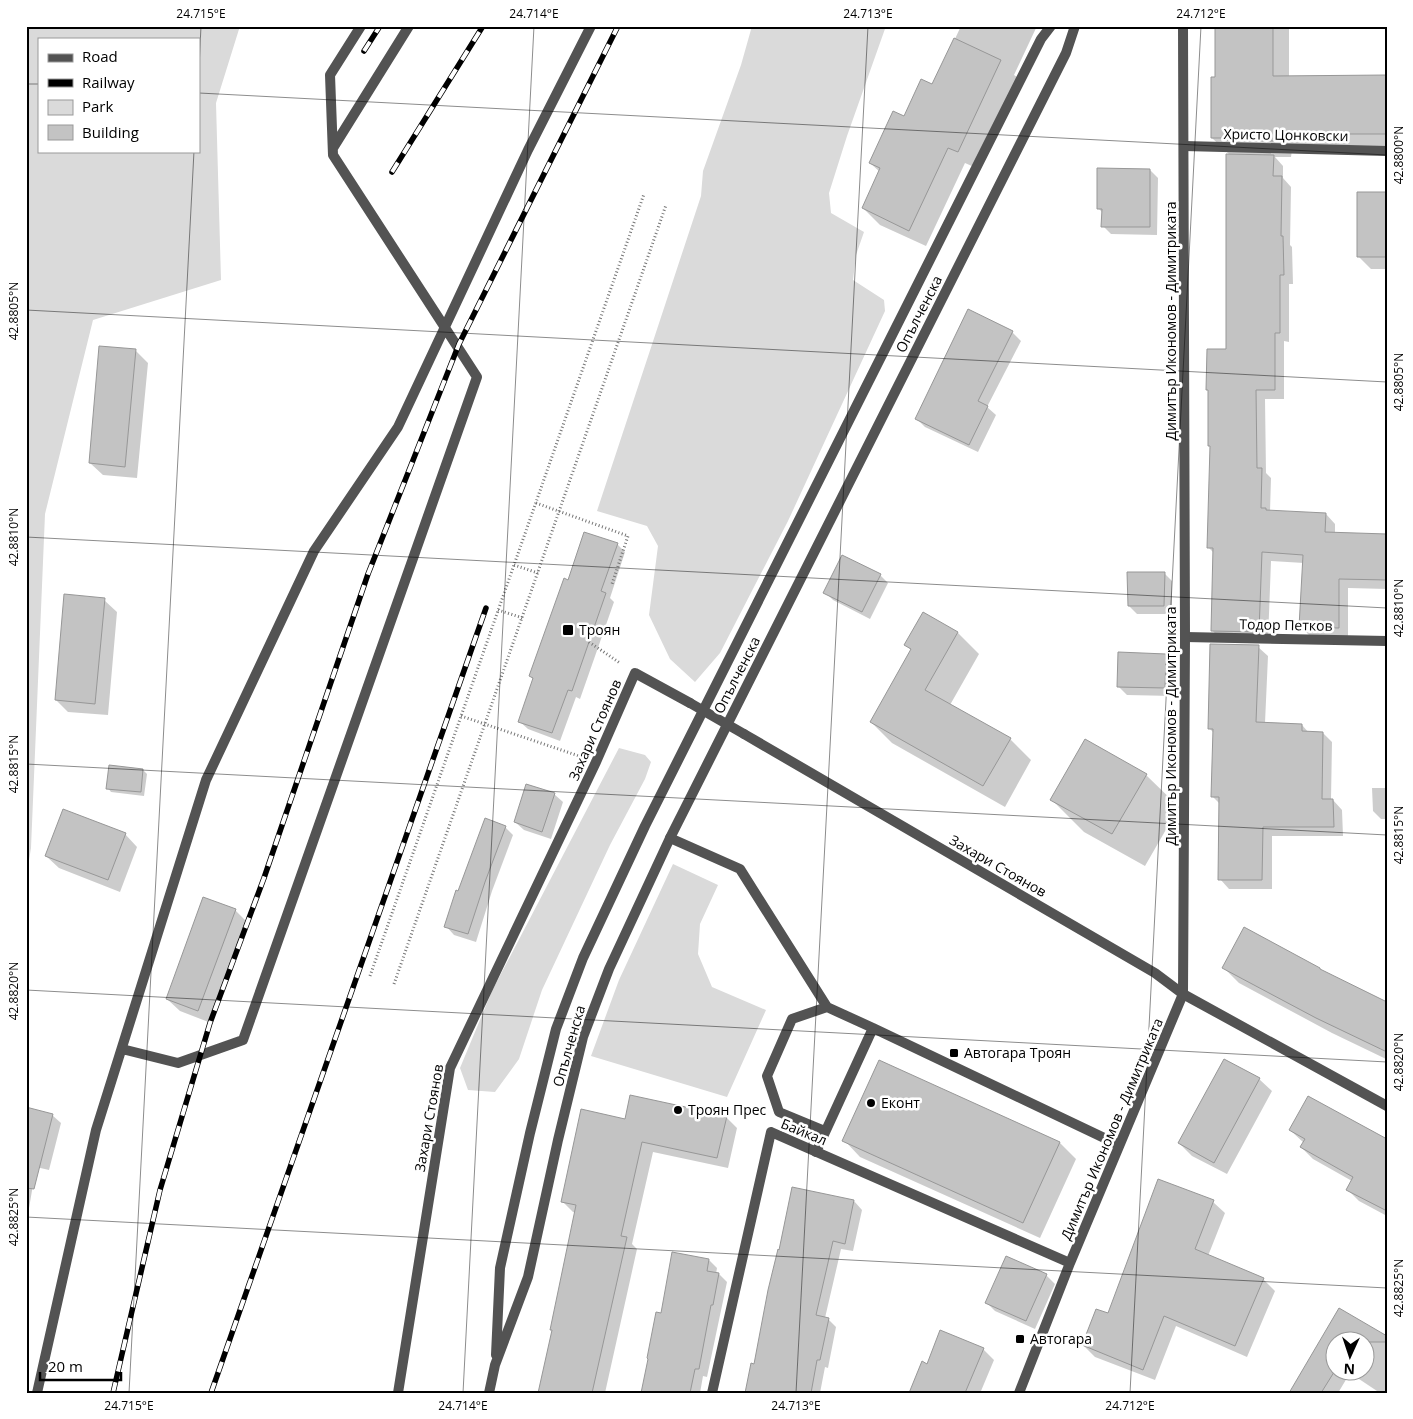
<svg xmlns="http://www.w3.org/2000/svg" width="1413" height="1419" viewBox="0 0 1413 1419" font-family="'Open Sans',sans-serif">
<rect width="100%" height="100%" fill="#fff"/>
<!-- green -->
<path fill="#dadada" fill-rule="evenodd" d="M26 26H240L216 103 221 280 93 320 45 514 31 848 26 879ZM39 39H199V151H39Z
M752 26H886L847 136 829 193 831 213 864 232 856 255 853 280 884 300 885 311 788 521 720 653 695 682 670 659 649 615 658 546 647 526 597 511 701 196 703 171 741 65Z
M619 748 645 755 651 762 645 779 610 845 542 990 519 1059 495 1092 468 1090 460 1068 492 991Z
M673 864 718 885 700 924 698 954 712 987 766 1010 727 1097 591 1056 619 980Z"/>
<!-- shadow -->
<path fill="#0003" fill-rule="evenodd" d="M961 26H1037L1014 75 1017 77 974 167 965 163 926 246 880 225 863 208 880 172 870 163 905 117 933 86Z
M1216 26H1289V77H1387V150H1292L1291 157H1275L1283 166V178L1291 187 1290 245 1292 247 1293 284H1289V342L1284 341V399H1265L1266 473 1271 478 1270 512 1326 514 1335 524V534L1387 535V589L1348 588V637L1310 636 1301 627 1304 563 1271 561 1268 640H1221L1212 630 1215 554 1208 547 1211 447 1209 392 1207 389 1228 351 1230 155 1212 138 1216 78Z
M1150 170 1158 178 1157 235 1111 234 1103 226V213L1098 208Z
M1387 193V269H1371L1359 257Z
M968 311 1012 332 1021 341 987 407 996 415 978 452 925 427 916 418Z
M135 350 148 363 137 478 103 475 90 463Z
M617 544 625 552 610 598 614 602 580 699 576 697 560 741 528 729 519 721 534 680 530 676 569 581Z
M1164 573 1172 581V614H1137L1129 606Z
M880 575 888 583 870 619 833 600 825 592Z
M104 600 117 612 108 715 68 712 56 700Z
M924 614 958 633 979 654 950 705 1010 739 1031 760 1005 807 892 743 871 722 912 651 906 645Z
M1258 647 1268 656 1265 723 1302 725 1309 733H1323L1332 742 1331 800H1333L1342 810 1343 836H1272V889H1229L1220 879V804L1212 796 1214 733 1209 728Z
M1166 655 1174 663 1173 696 1127 695 1118 686Z
M143 770 147 774 144 796 111 792 108 788Z
M1146 775 1179 807 1145 866 1084 832 1052 800Z
M1372 788H1387V819H1381L1373 811Z
M554 794 563 802 551 839 524 830 515 822Z
M505 827 513 835 492 891 476 942 454 935 446 926 459 892Z
M125 834 137 847 120 892 59 868 46 856Z
M235 910 248 923 211 1023 180 1011 167 999Z
M1224 968 1387 1006V1060L1384 1058 1332 1033 1239 983Z
M1259 1079 1272 1091 1227 1174 1192 1156 1179 1143Z
M26 1109 52 1115 61 1123 49 1170 36 1167 26 1226Z
M726 1117 737 1128 728 1168 653 1152 632 1244 637 1249 605 1393H540L553 1331 551 1329 576 1213 573 1212 562 1201 626 1121Z
M1290 1130 1387 1139V1216L1359 1201 1348 1190 1352 1181 1313 1159 1301 1147 1304 1143Z
M844 1140 1060 1143 1076 1159 1040 1238 860 1157Z
M854 1201 862 1210 853 1251 841 1249 825 1318 828 1319 836 1327 828 1368 825 1367 820 1393H746L755 1365Z
M1213 1202 1225 1213 1208 1256 1263 1279 1275 1291 1247 1357 1176 1326 1155 1380 1095 1357 1083 1345Z
M709 1260 717 1268 716 1274H719L727 1282 707 1377 703 1376 700 1393H642Z
M1046 1275 1055 1284 1035 1329 995 1311 987 1303Z
M1339 1310 1387 1337V1393H1380L1350 1373 1338 1393H1291ZM1336 1342H1366V1372H1336Z
M983 1349 994 1360 981 1391 983 1393H910L927 1365Z"/>
<!-- building -->
<path fill="#c3c3c3" stroke="#979797" d="M1215 26H1273V76L1387 75V134H1275V141L1227 140V138H1211V77H1215Z
M954 38 1001 60 958 152 948 148 909 231 862 208 880 168 869 163 893 111 904 116 921 79 932 84Z
M1226 154 1274 155 1273 176H1282L1281 236H1283L1284 275H1280V333H1275V390H1256L1257 468H1262L1261 508H1266V510L1326 513 1325 532 1387 534V580L1339 579V628L1299 627 1303 555 1262 552 1259 632 1211 631 1213 548H1207L1210 446H1208V390H1206L1207 349H1226Z
M1097 168 1150 169V227H1101L1102 209H1097Z
M1357 192H1387V257H1357Z
M968 309 1013 331 978 401 988 406 969 445 915 419Z
M99 346 136 349 125 467 89 463Z
M584 532 618 543 601 591 606 593 572 691 568 690 552 733 518 722 533 678 529 676 564 578 568 580Z
M842 555 881 574 862 612 823 593Z
M1127 572H1165L1164 606H1128Z
M64 594 105 598 95 704 55 700Z
M923 612 958 632 925 690 1011 738 983 786 870 722 911 649 904 645Z
M1210 644 1259 645 1256 722 1302 724V731L1323 732 1322 799H1333L1334 827H1263L1262 880H1218L1219 797H1211L1213 729H1208Z
M1118 652 1166 654 1165 688 1117 687Z
M1085 739 1147 774 1112 834 1050 800Z
M109 765 143 769 141 792 106 789Z
M526 784 555 793 542 832 514 822Z
M63 809 126 833 108 880 45 856Z
M485 818 506 826 485 882 468 934 444 927 456 890 458 891Z
M203 897 236 909 198 1011 166 999Z
M1244 927 1320 968V969L1387 1002V1052L1316 1018 1222 968Z
M1224 1059 1260 1078 1214 1163 1178 1143Z
M879 1060 1060 1142 1023 1223 842 1141Z
M630 1095 727 1116 717 1158 642 1142 621 1236 627 1237 592 1393H538L552 1330H550L576 1205 561 1202 581 1109 625 1119Z
M1308 1096 1387 1139V1211L1346 1190 1353 1177 1300 1147 1305 1139 1289 1130Z
M26 1107 53 1114 34 1189 26 1188Z
M1158 1179 1214 1200 1195 1249 1264 1278 1235 1346 1164 1316 1143 1370 1082 1345 1096 1309 1108 1313Z
M792 1187 854 1200 845 1244 833 1241 816 1315 829 1318 820 1360H817L811 1393H745L751 1363 754 1364 768 1290 778 1249 779 1250Z
M672 1252 709 1259 707 1271 719 1273 713 1305H711L699 1369H695L690 1393H641L648 1359 647 1358 656 1312 661 1313Z
M1006 1256 1047 1274 1026 1321 985 1303Z
M1339 1308 1387 1336V1342H1336V1369L1321 1393H1289Z
M940 1330 984 1348 965 1393H909L922 1361 927 1364Z"/>
<g fill="none" stroke-linecap="round" stroke-linejoin="round">
<!-- path -->
<path stroke="#757575" stroke-width="3" stroke-dasharray="1 2.5" stroke-linecap="butt" d="M536 503 628 536 612 584
M514 565 538 573
M498 610 523 618
M589 642 620 663
M461 716 579 756
M370 976 644 194
M394 984 666 205"/>
<!-- service -->
<path stroke="#535353" stroke-width="10" d="M333 148 409 26
M670 838 740 869 827 1007 873 1028
M122 1049 178 1063 243 1040 477 377 333 155 330 75 361 26
M825 1131 779 1112 767 1076 792 1019 827 1007
M816 1152 873 1028 1119 1145
M37 1393 96 1130 206 780 314 551 398 427 528 150 591 26"/>
<!-- minor -->
<path stroke="#535353" stroke-width="10" d="M1184 146 1387 151
M1185 637 1387 641
M744 734 1155 973 1183 994 1070 1263 1019 1393
M398 1393 450 1068 596 762 635 673 690 703
M712 1393 771 1132 1070 1263"/>
<!-- tertiary -->
<path stroke="#535353" stroke-width="10" d="M1183 26 1185 637 1183 994 1387 1106
M496 1355 500 1268 530 1133 556 1029 583 958 645 826 1041 39 1051 26
M489 1393 495 1365 528 1277 558 1140 583 1037 609 969 670 838 1066 53 1075 26"/>
<defs>
<path id="rail" d="M364 51 380 26
M392 172 483 26
M113 1393 160 1190 210 1023 264 878 368 574 459 344 618 26
M211 1393 486 608"/>
</defs>
<!-- rail casing -->
<use href="#rail" stroke="#000" stroke-width="5.5"/>
<!-- rail -->
<use href="#rail" stroke="#fff" stroke-width="4" stroke-dasharray="11" stroke-linecap="butt"/>
<!-- minor-bridge -->
<path stroke="#535353" stroke-width="10" d="M690 703 744 734"/>
</g>
<!-- ticks -->
<path fill="none" stroke="#000" stroke-width="1" stroke-opacity="0.45" d="M199 68 201 26M26 84H39M199 93 1387 155M26 310 1387 382M26 537 1387 608M26 764 1387 835M26 990 1387 1062M26 1217 1387 1288M129 1393 194 151M463 1393 534 26M796 1393 868 26M1130 1393 1201 26"/>
<!-- markers -->
<g fill="#000" stroke="#fff" stroke-width="2">
<rect x="562" y="624" width="12" height="12" rx="2.5"/>
<rect x="949" y="1048" width="10" height="10" rx="2.5"/>
<circle cx="871" cy="1103" r="5"/>
<circle cx="678" cy="1110" r="5"/>
<rect x="1015" y="1334" width="10" height="10" rx="2.5"/>
</g>
<g text-anchor="middle" stroke-width="5" stroke-linejoin="round" paint-order="stroke">
<!-- street labels -->
<g font-size="14" fill="#000" stroke="#fff">
<text transform="translate(1286 135) rotate(1)" y="5">Христо Цонковски</text>
<text transform="translate(919 314) rotate(-63)" y="5">Опълченска</text>
<text transform="translate(1171 321) rotate(-90)" y="5">Димитър Икономов - Димитриката</text>
<text transform="translate(1286 625) rotate(1)" y="5">Тодор Петков</text>
<text transform="translate(737 675) rotate(-63)" y="5">Опълченска</text>
<text transform="translate(1171 726) rotate(-90)" y="5">Димитър Икономов - Димитриката</text>
<text transform="translate(595 730) rotate(-66)" y="5">Захари Стоянов</text>
<text transform="translate(998 866) rotate(30)" y="5">Захари Стоянов</text>
<text transform="translate(569 1046) rotate(-74)" y="5">Опълченска</text>
<text transform="translate(429 1118) rotate(-80)" y="5">Захари Стоянов</text>
<text transform="translate(1112 1129) rotate(-67)" y="5">Димитър Икономов - Димитриката</text>
<text transform="translate(804 1132) rotate(22)" y="5">Байкал</text>
</g>
<!-- poi labels -->
<g font-size="14" fill="#000" stroke="#fff" text-anchor="start">
<text x="579" y="635">Троян</text>
<text x="964" y="1058">Автогара Троян</text>
<text x="881" y="1108">Еконт</text>
<text x="688" y="1115">Троян Прес</text>
<text x="1030" y="1344">Автогара</text>
</g>
</g>
<!-- border -->
<rect width="1413" height="1419" fill="none" stroke="#ffffff" stroke-width="55"/>
<!-- legend -->
<rect x="38" y="38" width="162" height="115" fill="#ffffff" stroke="#999999"/>
<rect x="48" y="54" width="25" height="8" fill="#535353" stroke="#999999"/>
<text x="82" y="62" font-size="15" fill="#000000">Road</text>
<rect x="48" y="79" width="25" height="8" fill="#000000" stroke="#999999"/>
<text x="82" y="88" font-size="15" fill="#000000">Railway</text>
<rect x="48" y="100" width="25" height="15" fill="#dadada" stroke="#999999"/>
<text x="82" y="112" font-size="15" fill="#000000">Park</text>
<rect x="48" y="125" width="25" height="15" fill="#c3c3c3" stroke="#999999"/>
<text x="82" y="138" font-size="15" fill="#000000">Building</text>
<!-- north arrow -->
<g transform="translate(1350 1356) rotate(183)"><circle r="24" fill="#ffffff" stroke="#999999"/>
<path d="M0-4L9 19L0 12L-9 19Z" fill="#000000"/>
<text y="-8" font-size="14" font-weight="bold" text-anchor="middle" fill="#000000">N</text>
</g>
<!-- scale -->
<path d="M40 1372v8h81v-8" fill="none" stroke="#000000" stroke-width="2.5"/>
<text x="48" y="1372" font-size="15" fill="#000000" stroke="#ffffff" stroke-width="4" paint-order="stroke">20 m</text>
<rect x="28" y="28" width="1358" height="1364" fill="none" stroke="#000" stroke-width="2"/>
<g font-size="12" text-anchor="middle" fill="#000">
<text x="201" y="18">24.715°E</text>
<text x="534" y="18">24.714°E</text>
<text x="868" y="18">24.713°E</text>
<text x="1201" y="18">24.712°E</text>
<text transform="translate(1399 155) rotate(-90)" y="4">42.8800°N</text>
<text transform="translate(14 311) rotate(-90)" y="4">42.8805°N</text>
<text transform="translate(1399 382) rotate(-90)" y="4">42.8805°N</text>
<text transform="translate(14 537) rotate(-90)" y="4">42.8810°N</text>
<text transform="translate(1399 608) rotate(-90)" y="4">42.8810°N</text>
<text transform="translate(14 764) rotate(-90)" y="4">42.8815°N</text>
<text transform="translate(1399 835) rotate(-90)" y="4">42.8815°N</text>
<text transform="translate(14 991) rotate(-90)" y="4">42.8820°N</text>
<text transform="translate(1399 1062) rotate(-90)" y="4">42.8820°N</text>
<text transform="translate(14 1217) rotate(-90)" y="4">42.8825°N</text>
<text transform="translate(1399 1288) rotate(-90)" y="4">42.8825°N</text>
<text x="129" y="1410">24.715°E</text>
<text x="463" y="1410">24.714°E</text>
<text x="796" y="1410">24.713°E</text>
<text x="1130" y="1410">24.712°E</text>
</g>
</svg>
